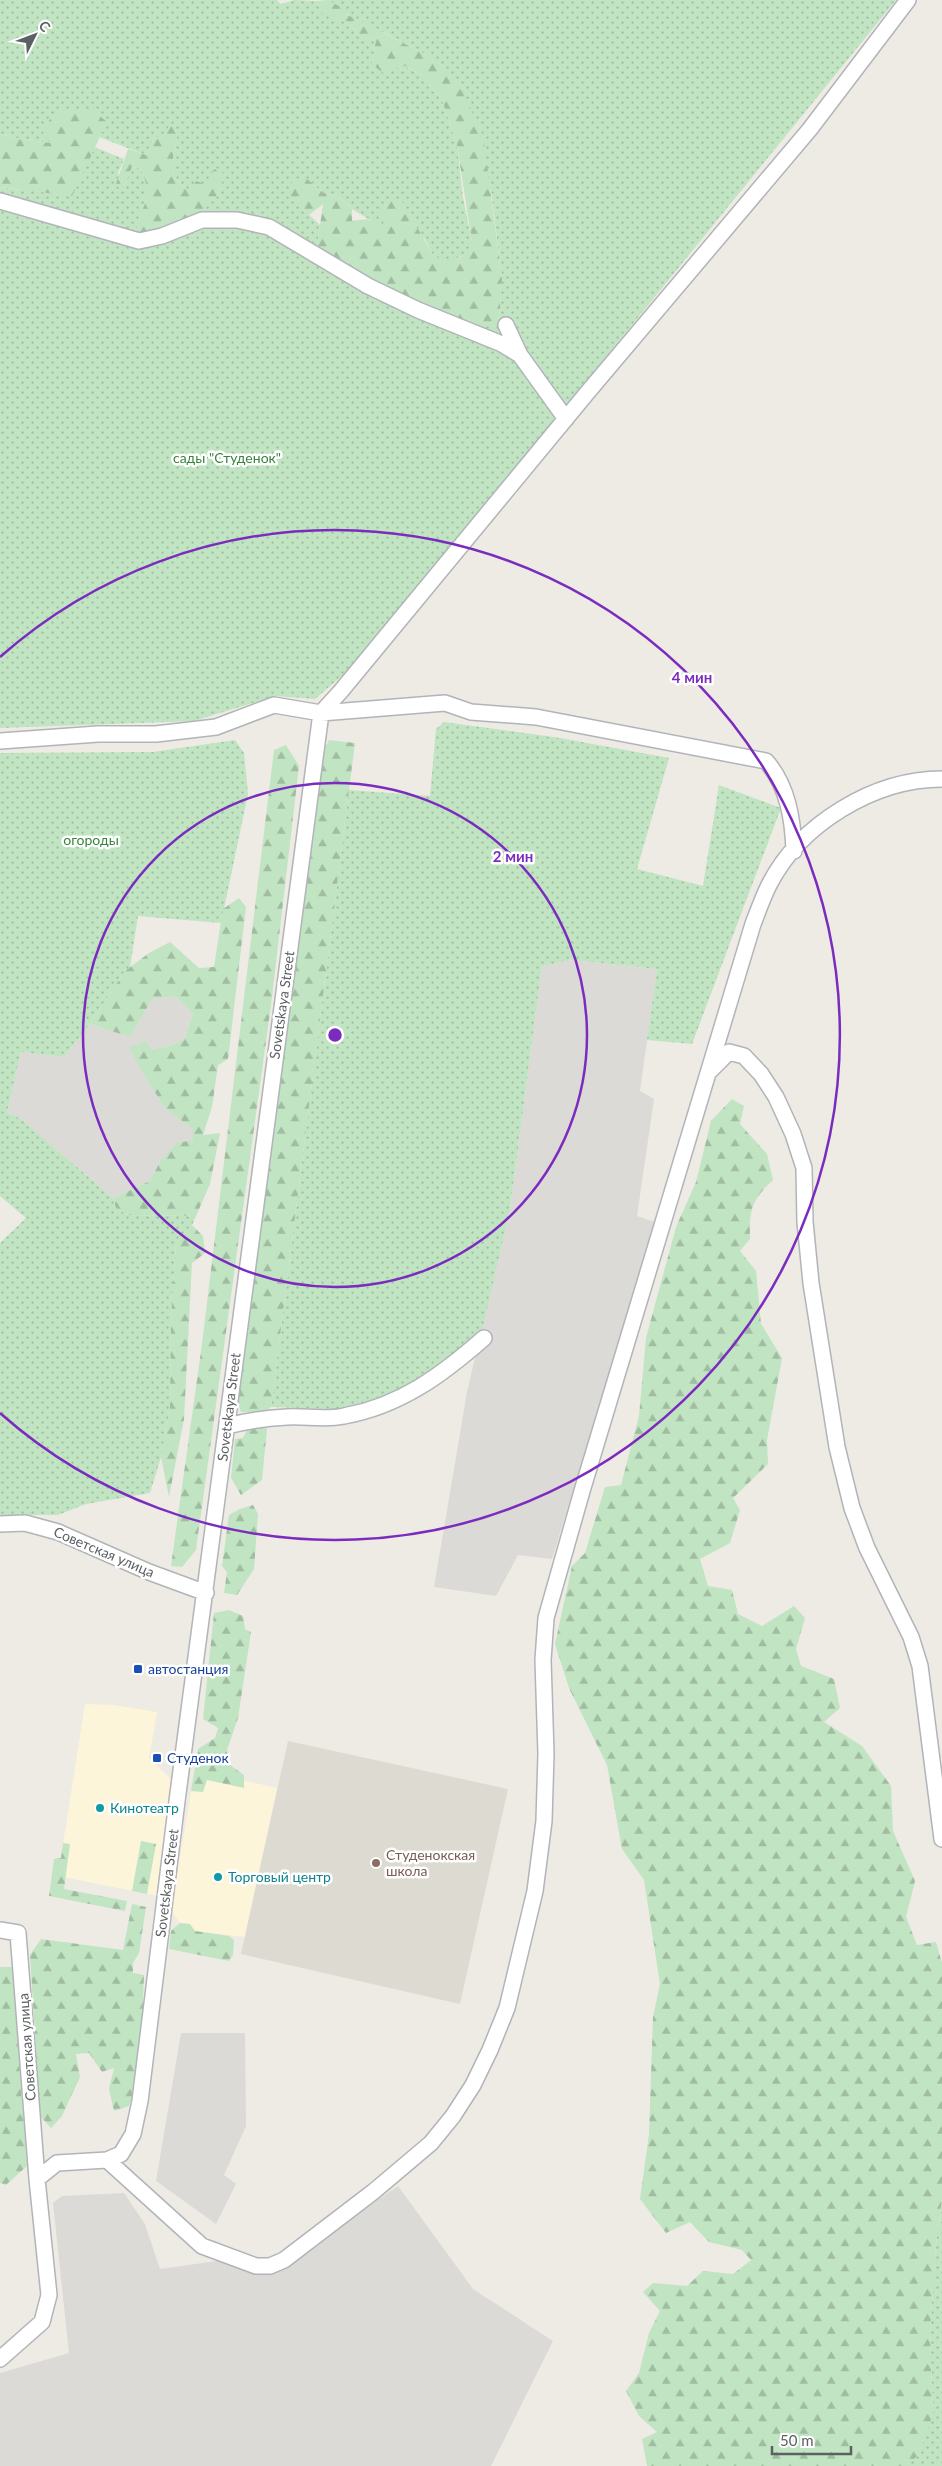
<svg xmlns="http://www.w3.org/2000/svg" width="942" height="2466" viewBox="0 0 942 2466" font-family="Lato,sans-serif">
<defs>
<pattern id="grass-dots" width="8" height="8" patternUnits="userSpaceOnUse" patternTransform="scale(1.25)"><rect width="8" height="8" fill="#c1e4c2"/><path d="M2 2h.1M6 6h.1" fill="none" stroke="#a0bca1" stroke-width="1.8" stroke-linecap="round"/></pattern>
<pattern id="forest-firs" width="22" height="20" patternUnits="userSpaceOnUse" patternTransform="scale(1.25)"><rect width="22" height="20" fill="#c1e4c2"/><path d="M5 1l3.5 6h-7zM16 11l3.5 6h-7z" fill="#a0bca1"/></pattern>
</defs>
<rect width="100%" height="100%" fill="#edebe4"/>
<!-- commercial -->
<path fill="#fcf5da" d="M85 1704 114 1705 157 1712 149 1758 174 1782 158 1896 58 1876Z
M195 1769 277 1788 245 1937 195 1931 190 1924 180 1923 171 1911Z"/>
<!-- industrial -->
<path fill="#dcdad6" d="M572 960 657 969 640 1091 654 1099 637 1216 655 1222 552 1559 518 1555 496 1596 434 1587 467 1392 510 1209 542 966Z
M175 996 193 1014 184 1040 166 1047 151 1049 167 1110 193 1129V1140L160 1162 150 1181 113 1198 21 1119 7 1112 21 1052 64 1057 90 1024 130 1037 152 999Z
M181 2033H245L246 2126 224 2175 236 2184 216 2224 156 2181Z
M398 2186 473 2289 553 2341 491 2466H0V2373L69 2353 53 2203 62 2196 124 2193 145 2224 160 2269 217 2261 272 2274Z"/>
<!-- education -->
<path fill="#dddad2" d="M288 1741 508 1789 460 2004 241 1954Z"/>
<!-- grass -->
<path fill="url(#grass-dots)" d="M0 0H277L281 4 294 0 316 1 324 15 345 21 362 38 376 40 372 64 404 66 422 75 442 100 457 145 463 197 472 242 468 253 451 261 434 257 424 238 385 229 352 209 338 196 322 192 306 178 288 195 320 225 317 247 499 323 502 278 491 191 444 67 423 53 383 32 375 35 328 0H896L567 405 344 674 315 699 276 696 194 721 0 728V187L20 190 84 167 94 147 124 159 118 173 124 186 132 167 140 168C151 190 148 199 138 221L212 200 222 190 209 186 187 190 174 177 173 155 178 133 154 138 146 155 99 137 107 122 50 143 21 139 0 134Z
M444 722 560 738 669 758 637 869 703 886 719 785 781 808 692 1044 647 1040 657 969 572 960 542 966 510 1209 481 1335 433 1372 379 1401 333 1409 271 1407 349 790 430 796 436 729Z
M235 740 244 753 248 794 221 923 138 916 130 967 125 971 90 1024 64 1057 21 1052 7 1112 21 1119 113 1198 116 1208 128 1215 196 1216 192 1225 176 1243 171 1316 170 1409 161 1457 150 1493 86 1504 58 1515H0V1243L26 1218 0 1196V753L153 752Z
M942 2199V2466H907L933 2414 930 2331 936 2245Z"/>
<!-- forest -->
<path fill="url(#forest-firs)" d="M328 0 344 9 347 15 371 25 375 34 382 32 423 53 444 67 461 87 483 136 502 278 499 323 481 326 451 318 396 294 333 258 317 247 323 204 309 215 288 195 293 179 306 178 322 192 338 196 352 209V221L367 219 385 228 380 211 386 199 402 201 434 257C453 261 464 262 472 242L457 145 442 100 422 75 405 66 383 73 372 64 376 40 362 38 345 21 323 15 316 1Z
M60 109 94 111 107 122 72 196 0 187V134L21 139 50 143 41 129Z
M169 125H175L178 133 173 155 174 177 187 190 196 181 209 186 213 170 223 167 222 190 198 217 152 233H136C140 204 156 200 140 168L132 167 124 186 115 187 128 149 146 155 154 138 165 135Z
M329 740 355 743 271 1407 263 1413 241 1412 237 1401 323 752Z
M286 745 299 766 271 1005 196 1550 182 1567 171 1566 202 1344 274 750Z
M239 898 246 907 228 1059 218 1065 212 1107 203 1135 220 1133 210 1184 196 1216 128 1215 116 1208 113 1198 150 1181 160 1162 177 1143 193 1140V1129L167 1110 150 1085 129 1048 145 1041 151 1049 166 1047 184 1040 193 1014 175 996 152 999 130 1037 90 1024 125 971 149 953 170 942 199 968 214 967 223 909Z
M732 1099 744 1106 740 1124 767 1154 773 1180C751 1200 749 1211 750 1239L740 1251 756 1271 761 1324 782 1358 767 1440 768 1464 733 1498 740 1510 730 1543 700 1559 708 1586 732 1590 738 1614 762 1626 794 1606 805 1618 796 1649 801 1666 834 1679 840 1708 824 1722 862 1746 891 1786 893 1831 915 1881 906 1917 917 1945 936 1942 942 1963V2199L936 2245 930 2331 933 2414 920 2453 907 2466H647L642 2439 657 2432 639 2416 626 2391 639 2373 649 2333 660 2311 643 2292 653 2283 687 2286 703 2271 733 2274 751 2260 742 2250 709 2242 690 2222 666 2233 640 2199 649 2134 653 2017 660 1984 644 1880 622 1849 607 1765 569 1688 555 1644 572 1566 585 1553 605 1487 621 1485 639 1416 646 1338 676 1227 696 1182 711 1121Z
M192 1225 203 1236 205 1253 192 1263 184 1419 169 1497 161 1457 170 1409 171 1316 176 1243Z
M260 1425 267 1429 262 1480 241 1495 231 1478 235 1439 243 1438 247 1430Z
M253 1505 258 1514 254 1569 237 1595 224 1593 227 1572 222 1566 229 1515 240 1509Z
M229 1610 243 1616 245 1629 251 1632 238 1718 227 1750 230 1765 244 1775V1788L207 1780 203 1792 191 1791 198 1749 215 1738 218 1728 203 1719 214 1613Z
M141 1841 156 1844 147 1894 132 1891Z
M63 1843 70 1844 64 1889 127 1901 125 1911 49 1896 54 1859 61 1858Z
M132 1904 146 1907 139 1953 133 1963V1973L144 1975C142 2016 144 2068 129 2106L114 2111 109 2089 114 2068 102 2072 89 2053 76 2054 80 2077 62 2116 51 2128 40 2116 30 1955 41 1939 123 1950Z
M180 1923 190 1924 195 1931 229 1936 234 1940 233 1955 229 1961 169 1949 171 1931Z
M0 1967H12L27 2166 6 2185 0 2183Z"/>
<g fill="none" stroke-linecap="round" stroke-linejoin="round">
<defs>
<path id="minor" d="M0 201 139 241 162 236 202 220H237L269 227 368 286 418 310 502 344 520 355 566 419
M506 325 520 355
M321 713 341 691 587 393 810 129 908 0
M0 741 98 734H156L216 727 274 705 321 713 445 703 471 712 536 717 766 761C788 786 793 820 794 851
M710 1071 729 1052 744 1056 761 1074 776 1097 793 1134 804 1168 805 1222 811 1283 837 1447 852 1508 867 1548 911 1637 920 1666 942 1839
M227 1426C246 1421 267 1418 287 1417 306 1416 326 1420 344 1416 400 1406 442 1375 484 1338
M0 1524 25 1523 58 1532 149 1572 206 1593
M0 1930 18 1933 37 2179
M107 2160 202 2246 256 2266H270L284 2260 373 2192 431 2143 453 2116 473 2085 490 2050 507 2008 535 1891 544 1821 546 1754 543 1660 546 1618 582 1491 753 924C758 911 763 897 769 885 800 824 874 779 942 779
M0 2359 42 2322 49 2295 37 2179 57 2163 107 2160 121 2154 133 2134 140 2101 177 1801 321 713"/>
</defs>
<!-- minor casing -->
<use href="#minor" stroke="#b1b4b8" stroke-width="18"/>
<!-- minor -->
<use href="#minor" stroke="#fff" stroke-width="15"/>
</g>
<!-- distance rings -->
<g fill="none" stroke="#7b2cbf" stroke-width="2.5">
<circle cx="335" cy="1035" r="252"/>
<path d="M0 657A505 505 0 1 1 0 1413"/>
</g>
<!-- markers -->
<g fill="#1a4fb4" stroke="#fff" stroke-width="2">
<rect x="133" y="1664" width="10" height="10" rx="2.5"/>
<rect x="152" y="1753" width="10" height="10" rx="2.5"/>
</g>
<g fill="#0f9aa8" stroke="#fff" stroke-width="2">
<circle cx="100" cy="1808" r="5"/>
<circle cx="218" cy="1877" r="5"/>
</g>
<circle fill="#8d6e63" stroke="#fff" stroke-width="2" cx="376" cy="1863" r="5"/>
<g text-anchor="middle" stroke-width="5" stroke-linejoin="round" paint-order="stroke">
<!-- park labels -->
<g font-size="14" fill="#3a843f" stroke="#fff">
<text x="227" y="463">сады "Студенок"</text>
<text x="91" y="845">огороды</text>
</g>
<!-- street labels -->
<g font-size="14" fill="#5c5f63" stroke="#fff">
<text transform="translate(282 1005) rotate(-82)" y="5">Sovetskaya Street</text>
<text transform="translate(229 1407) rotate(-83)" y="5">Sovetskaya Street</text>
<text transform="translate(104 1552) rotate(23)" y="5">Советская улица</text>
<text transform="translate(167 1883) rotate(-83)" y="5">Sovetskaya Street</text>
<text transform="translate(27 2047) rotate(-94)" y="5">Советская улица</text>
</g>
<!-- transit labels -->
<g font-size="14" fill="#164399" stroke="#fff" text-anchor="start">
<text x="148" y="1674">автостанция</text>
<text x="167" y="1763">Студенок</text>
</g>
<!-- culture labels -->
<g font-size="14" fill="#0d838f" stroke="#fff" text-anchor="start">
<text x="110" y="1813">Кинотеатр</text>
<text x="228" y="1882">Торговый центр</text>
</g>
<!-- education labels -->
<g font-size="14" fill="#785e54" stroke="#fff" text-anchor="start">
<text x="386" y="1860">Студенокская<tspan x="386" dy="16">школа</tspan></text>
</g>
</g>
<circle cx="335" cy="1035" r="8" fill="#7b2cbf" stroke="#fff" stroke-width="2.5"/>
<g font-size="15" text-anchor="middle" font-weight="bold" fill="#7b2cbf" stroke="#fff" stroke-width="5" stroke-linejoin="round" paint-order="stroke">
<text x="692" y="683">4 мин</text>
<text x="513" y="862">2 мин</text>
</g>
<!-- north arrow -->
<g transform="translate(35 35) rotate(48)" stroke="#ffffff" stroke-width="4" paint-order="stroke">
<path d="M0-4L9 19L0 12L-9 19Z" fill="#5c5f63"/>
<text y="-8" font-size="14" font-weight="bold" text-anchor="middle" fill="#5c5f63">С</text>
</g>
<!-- scale -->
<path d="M772 2446v8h79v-8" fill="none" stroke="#5c5f63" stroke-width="2.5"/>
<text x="780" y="2446" font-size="15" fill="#5c5f63" stroke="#ffffff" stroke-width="4" paint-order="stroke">50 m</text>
</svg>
